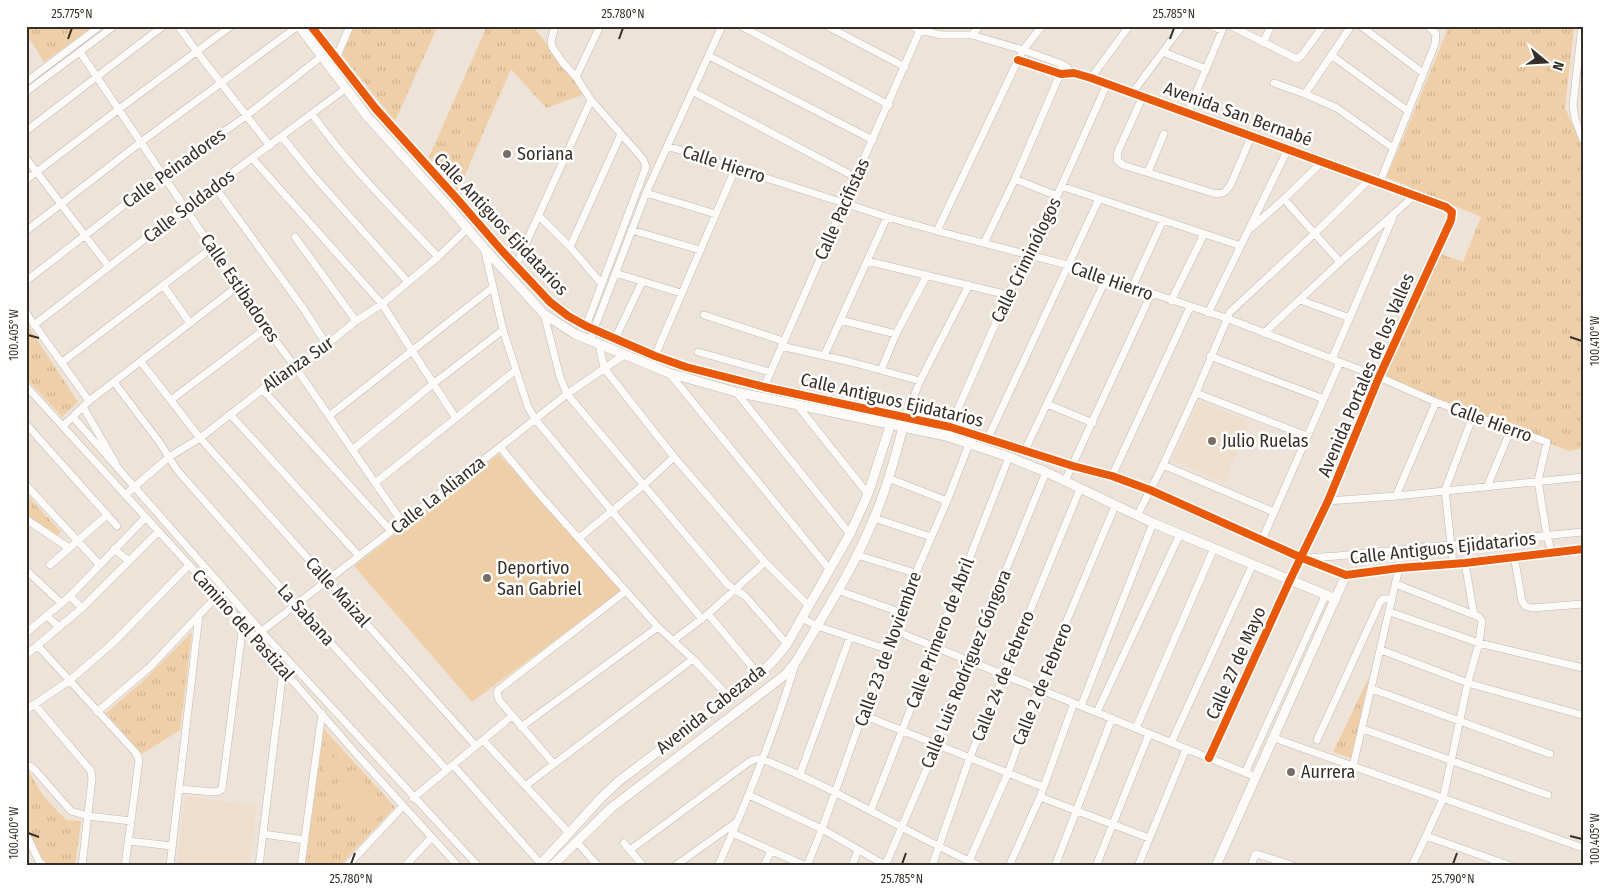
<svg xmlns="http://www.w3.org/2000/svg" width="1609" height="892" viewBox="0 0 1609 892" font-family="'Fira Sans Condensed',sans-serif">
<defs>
<pattern id="grass-tufts" width="24" height="20" patternUnits="userSpaceOnUse" patternTransform="scale(1.25)"><rect width="24" height="20" fill="#efcfa8"/><path d="M3 7l-1-3M5 7V3M7 7l1-3M15 17l-1-3M17 17v-4M19 17l1-3" fill="none" stroke="#ceb291"/></pattern>
</defs>
<rect width="100%" height="100%" fill="#ede3d8"/>
<!-- built -->
<path fill="#efdecb" d="M1199 402 1251 422 1224 483 1173 460Z
M185 796 256 806 249 866H177Z"/>
<!-- grass -->
<path fill="url(#grass-tufts)" d="M26 26H93L44 62 26 33Z
M354 26H438L395 121 342 55Z
M487 26H533L585 94 546 108 511 69 458 191 429 157Z
M1449 26H1567L1574 28 1565 108 1583 148V442L1580 449 1569 451 1405 386 1385 376 1441 254 1463 262 1481 217 1386 177 1395 158Z
M26 323 78 402 62 417 26 378Z
M26 494 61 532 56 536 26 516Z
M192 632 180 730 142 754 106 713 144 680Z
M1370 675 1351 758 1333 752Z
M324 729 395 807 340 866H305Z
M27 769 44 797 66 820 81 821 75 866 45 865 26 826Z"/>
<!-- pitch -->
<path fill="#efcfa8" d="M499 454 621 591 472 702 354 566Z
M341 751 350 761 332 779 322 768Z
M353 769 385 805 364 825 331 789Z"/>
<g fill="none" stroke-linecap="round" stroke-linejoin="round">
<defs>
<path id="minor" d="M178 26 197 52 270 146
M555 26 551 41 552 47 563 63 576 77 591 100 643 159 646 167 586 326
M741 26 889 105
M827 26 905 67
M912 26 920 30 941 35H972L1023 50 1064 65 1068 68
M1211 26 1222 30
M1231 26 1297 59 1302 55 1323 26
M1361 26 1423 73
M1582 26 1573 105 1575 119 1583 140
M972 35 979 26
M1263 43 1271 26
M80 52 266 328 296 368 402 522
M1163 52 1206 69
M1331 55 1408 111
M709 56 873 140
M336 58 350 26
M1018 60 1061 74 1074 73 1091 78 1446 207 1452 212 1451 220 1379 377 1328 501 1290 580 1209 758
M576 77 600 26
M1091 78 1129 26
M26 82 100 26
M1274 83 1305 94 1337 108 1393 148
M692 91 855 177
M26 92 114 26
M1133 92 1182 26
M1305 94 1351 26
M1143 96 1118 151 1117 160 1123 165 1213 193C1223 195 1226 192 1231 184L1251 137
M1188 112 1224 26
M312 114C349 166 395 211 438 257
M26 131 163 26
M282 137 312 174 408 282
M667 146 887 217 937 231 1068 265 1226 318 1379 377 1436 402 1547 442 1538 481 1547 536 1552 553
M26 158 109 267
M253 159 382 304 455 417
M1148 172 1164 134
M1015 179 1057 196
M26 180 119 109 231 26
M1380 182 1435 44 1436 34 1428 26
M1061 186 1241 246
M215 187 303 308 327 345
M646 193 716 214
M1284 199 1340 262
M539 216 570 247 601 283
M1251 228 1284 199 1323 161
M631 230 700 250
M26 231 141 142 298 26
M937 231 1018 60 1023 50 1042 26
M295 237 356 321
M984 243 1015 179 1064 65
M570 247 621 134
M484 248 503 330 528 407 535 419 702 619
M867 261 1008 295
M516 265 591 100
M615 273 681 293
M26 281 163 175 246 116 322 56
M163 285 190 323
M1132 288 1163 220
M1300 300 1350 318
M1171 301 1204 234
M26 313 89 401
M1208 313 1288 149
M544 314 560 377 567 394 728 585 745 596 787 644
M704 315 783 341
M840 320 896 334
M34 325 186 207 345 89
M1264 333 1340 262 1415 195
M615 339 642 282
M590 340 646 193 722 26
M599 344 604 368 674 457 765 562 809 606
M781 346 851 362 920 381
M698 352 770 372
M655 356 736 167
M824 356 887 217
M1210 356 1324 399
M1332 359 1393 217
M141 362 200 438 476 746
M61 363 212 248
M881 370 896 334 927 275
M669 373 830 570
M114 382 160 443 177 470 296 605 447 770
M26 386 243 624 359 757 458 866
M764 387 920 30
M262 389 391 531
M736 392 850 534
M1196 393 1307 436
M171 400 266 328
M1047 404 1093 423
M797 405 868 494
M83 407 116 464
M230 414 359 556
M329 416 492 288
M73 417 262 632 478 866
M905 418 920 381 969 285
M26 424 117 526
M63 426 89 401 238 286
M946 436 1008 295 1057 196 1107 84
M988 438 1099 199
M500 447 539 494 658 627 693 659 729 697
M352 450 433 384 503 330
M1025 450 1106 279
M1163 465 1274 512
M1112 476 1190 307
M888 478 947 501
M1065 481 1151 294
M375 483 516 370
M26 485 99 564
M1487 487 1511 429
M125 495 169 457 200 438 281 375 304 363 356 321 382 304 438 257 467 229
M1396 496 1436 402
M1328 501 1396 496 1583 477
M1137 516 1163 465 1196 393 1230 312 1314 234 1371 178
M874 518 931 537
M26 519 69 548
M579 538 645 484 674 457
M1262 540 1340 362
M114 549 129 561
M857 555 915 573
M1514 556 1522 601 1525 606 1532 608 1583 604
M1305 558 1337 556 1583 532
M1453 563 1445 490 1473 416
M1465 563 1474 615
M50 565 107 515
M26 570 61 603
M1346 575 1399 568 1465 563 1583 549
M1396 584 1479 617 1482 621 1479 643 1468 682 1443 799 1412 866
M837 590 899 612
M70 596 82 608
M1390 612 1479 643 1583 668
M708 614 759 675
M47 616 59 627
M802 618 817 626 886 649
M893 630 1256 777
M26 633 70 596 145 518
M258 634 500 447 567 394 624 355
M674 640 708 614 765 562
M38 646 136 753 139 760 125 866
M1381 650 1471 684 1582 715
M26 655 82 608 158 532
M1372 689 1550 754
M35 705 91 771 92 779 82 866
M1081 706 1153 523
M26 710 69 681 114 642 189 565
M97 712 150 667 216 597
M1097 712 1180 534
M863 715 1043 787
M521 727 658 627
M1136 728 1214 548
M1363 729 1548 795
M1274 738 1583 848
M483 740 569 833
M1317 740 1380 602 1383 599H1392
M1171 743 1253 564
M554 764 499 700 497 693 498 690 626 591
M453 765 541 864
M26 766H30L35 770 71 811 88 816 131 821
M1353 766 1399 568
M1245 773 1326 594
M800 774 850 637
M525 786 693 659
M179 789 214 792 219 791 222 789 243 624
M749 795 822 829 885 865
M1040 797 1149 838
M413 798 512 716
M871 810 1009 457
M732 833 806 866
M26 834 39 861 44 866
M263 834 305 840
M1426 836 1511 866
M128 841 172 846
M577 842 598 866
M624 843 643 866
M630 850 749 762 756 759H762C838 789 906 833 980 866
M969 861 1008 773 1038 689 1115 506
M170 866 199 615
M259 866 283 670
M301 866 322 713
M347 866 403 806
M405 866 431 838
M675 866 738 821
M718 866C747 801 774 734 795 665
M764 866 771 851
M807 866 822 829 899 612 947 501 973 434
M852 866 858 850
M885 866 937 745 969 660 1046 472
M932 866 970 757 1080 489
M1009 866 1040 797 1074 703
M1055 866 1112 718
M1096 866 1149 734
M1138 866 1186 749
M1251 866 1255 855 1257 854 1294 866"/>
<path id="tertiary" d="M299 26 366 115 450 208 484 248 544 314 575 334 669 373 736 392 946 436 1009 457 1046 472 1153 523 1336 599
M311 26 376 109 458 200 503 252 550 302 568 316 586 326 655 356 686 367 764 387 950 427 1073 466 1112 476 1150 490 1302 558 1346 575 1216 866
M539 866 601 798 619 781 759 675 775 659 787 644 850 534 868 494 892 420
M552 866 611 808 772 685 786 674 797 660C824 614 854 568 874 518 887 488 896 455 904 423"/>
</defs>
<!-- minor casing -->
<use href="#minor" stroke="#c1b9b1" stroke-width="8"/>
<!-- tertiary casing -->
<use href="#tertiary" stroke="#c1b9b1" stroke-width="10"/>
<!-- minor -->
<use href="#minor" stroke="#fcfbf9" stroke-width="7"/>
<!-- tertiary -->
<use href="#tertiary" stroke="#fcfbf9" stroke-width="9"/>
<defs>
<path id="cycleway" d="M311 26 376 109 458 200 503 252 550 302 568 316 586 326 655 356 686 367 764 387 950 427 1073 466 1112 476 1150 490 1302 558 1346 575 1399 568 1465 563 1583 549
M1018 60 1061 74 1074 73 1091 78 1446 207 1452 212 1451 220 1379 377 1328 501 1290 580 1209 758"/>
</defs>
<!-- cycleway casing -->
<use href="#cycleway" stroke="#fff" stroke-width="11"/>
<!-- cycleway -->
<use href="#cycleway" stroke="#e8590c" stroke-width="8"/>
</g>
<!-- ticks -->
<path fill="none" stroke="#352f27" stroke-width="2" d="M68 39 72 28M619 39 623 28M1170 39 1174 28M28 335 39 338M1570 337 1582 341M28 833 39 837M1570 836 1582 839M351 864 355 853M902 864 906 853M1453 864 1457 853"/>
<!-- markers -->
<g fill="#756e65" stroke="#fff" stroke-width="2">
<circle cx="507" cy="154" r="5"/>
<circle cx="1212" cy="441" r="5"/>
<circle cx="487" cy="578" r="5"/>
<circle cx="1291" cy="772" r="5"/>
</g>
<g text-anchor="middle" stroke-width="5" stroke-linejoin="round" paint-order="stroke">
<!-- street labels -->
<g font-size="18" fill="#352f27" stroke="#fff">
<text transform="translate(1238 114) rotate(20)" y="6">Avenida San Bernabé</text>
<text transform="translate(724 164) rotate(18)" y="6">Calle Hierro</text>
<text transform="translate(174 168) rotate(-36)" y="6">Calle Peinadores</text>
<text transform="translate(189 206) rotate(-37)" y="6">Calle Soldados</text>
<text transform="translate(842 209) rotate(-66)" y="6">Calle Pacifistas</text>
<text transform="translate(501 224) rotate(47)" y="6">Calle Antiguos Ejidatarios</text>
<text transform="translate(1026 260) rotate(-64)" y="6">Calle Criminólogos</text>
<text transform="translate(1112 281) rotate(19)" y="6">Calle Hierro</text>
<text transform="translate(240 288) rotate(56)" y="6">Calle Estibadores</text>
<text transform="translate(298 364) rotate(-35)" y="6">Alianza Sur</text>
<text transform="translate(1366 375) rotate(-67)" y="6">Avenida Portales de los Valles</text>
<text transform="translate(892 400) rotate(13)" y="6">Calle Antiguos Ejidatarios</text>
<text transform="translate(1491 422) rotate(20)" y="6">Calle Hierro</text>
<text transform="translate(438 495) rotate(-38)" y="6">Calle La Alianza</text>
<text transform="translate(1443 548) rotate(-6)" y="6">Calle Antiguos Ejidatarios</text>
<text transform="translate(338 592) rotate(48)" y="6">Calle Maizal</text>
<text transform="translate(306 615) rotate(48)" y="6">La Sabana</text>
<text transform="translate(243 625) rotate(48)" y="6">Camino del Pastizal</text>
<text transform="translate(940 633) rotate(-69)" y="6">Calle Primero de Abril</text>
<text transform="translate(888 649) rotate(-70)" y="6">Calle 23 de Noviembre</text>
<text transform="translate(1236 663) rotate(-66)" y="6">Calle 27 de Mayo</text>
<text transform="translate(966 669) rotate(-68)" y="6">Calle Luis Rodríguez Góngora</text>
<text transform="translate(1003 676) rotate(-68)" y="6">Calle 24 de Febrero</text>
<text transform="translate(1042 684) rotate(-68)" y="6">Calle 2 de Febrero</text>
<text transform="translate(711 709) rotate(-38)" y="6">Avenida Cabezada</text>
</g>
<!-- poi labels -->
<g font-size="18" fill="#352f27" stroke="#fff" text-anchor="start">
<text x="517" y="160">Soriana</text>
<text x="1222" y="447">Julio Ruelas</text>
<text x="497" y="574">Deportivo<tspan x="497" dy="21">San Gabriel</tspan></text>
<text x="1301" y="778">Aurrera</text>
</g>
</g>
<!-- border -->
<rect width="1609" height="892" fill="none" stroke="#ffffff" stroke-width="55"/>
<!-- north arrow -->
<g transform="translate(1546 62) rotate(108)" stroke="#ffffff" stroke-width="4" paint-order="stroke">
<path d="M0-4L9 19L0 12L-9 19Z" fill="#352f27"/>
<text y="-8" font-size="14" font-weight="bold" text-anchor="middle" fill="#352f27">N</text>
</g>
<rect x="28" y="28" width="1554" height="836" fill="none" stroke="#352f27" stroke-width="2"/>
<g font-size="12" text-anchor="middle" fill="#352f27">
<text x="72" y="18">25.775°N</text>
<text x="623" y="18">25.780°N</text>
<text x="1174" y="18">25.785°N</text>
<text transform="translate(14 335) rotate(-90)" y="4">100.405°W</text>
<text transform="translate(1595 341) rotate(-90)" y="4">100.410°W</text>
<text transform="translate(14 833) rotate(-90)" y="4">100.400°W</text>
<text transform="translate(1595 839) rotate(-90)" y="4">100.405°W</text>
<text x="351" y="883">25.780°N</text>
<text x="902" y="883">25.785°N</text>
<text x="1453" y="883">25.790°N</text>
</g>
</svg>
